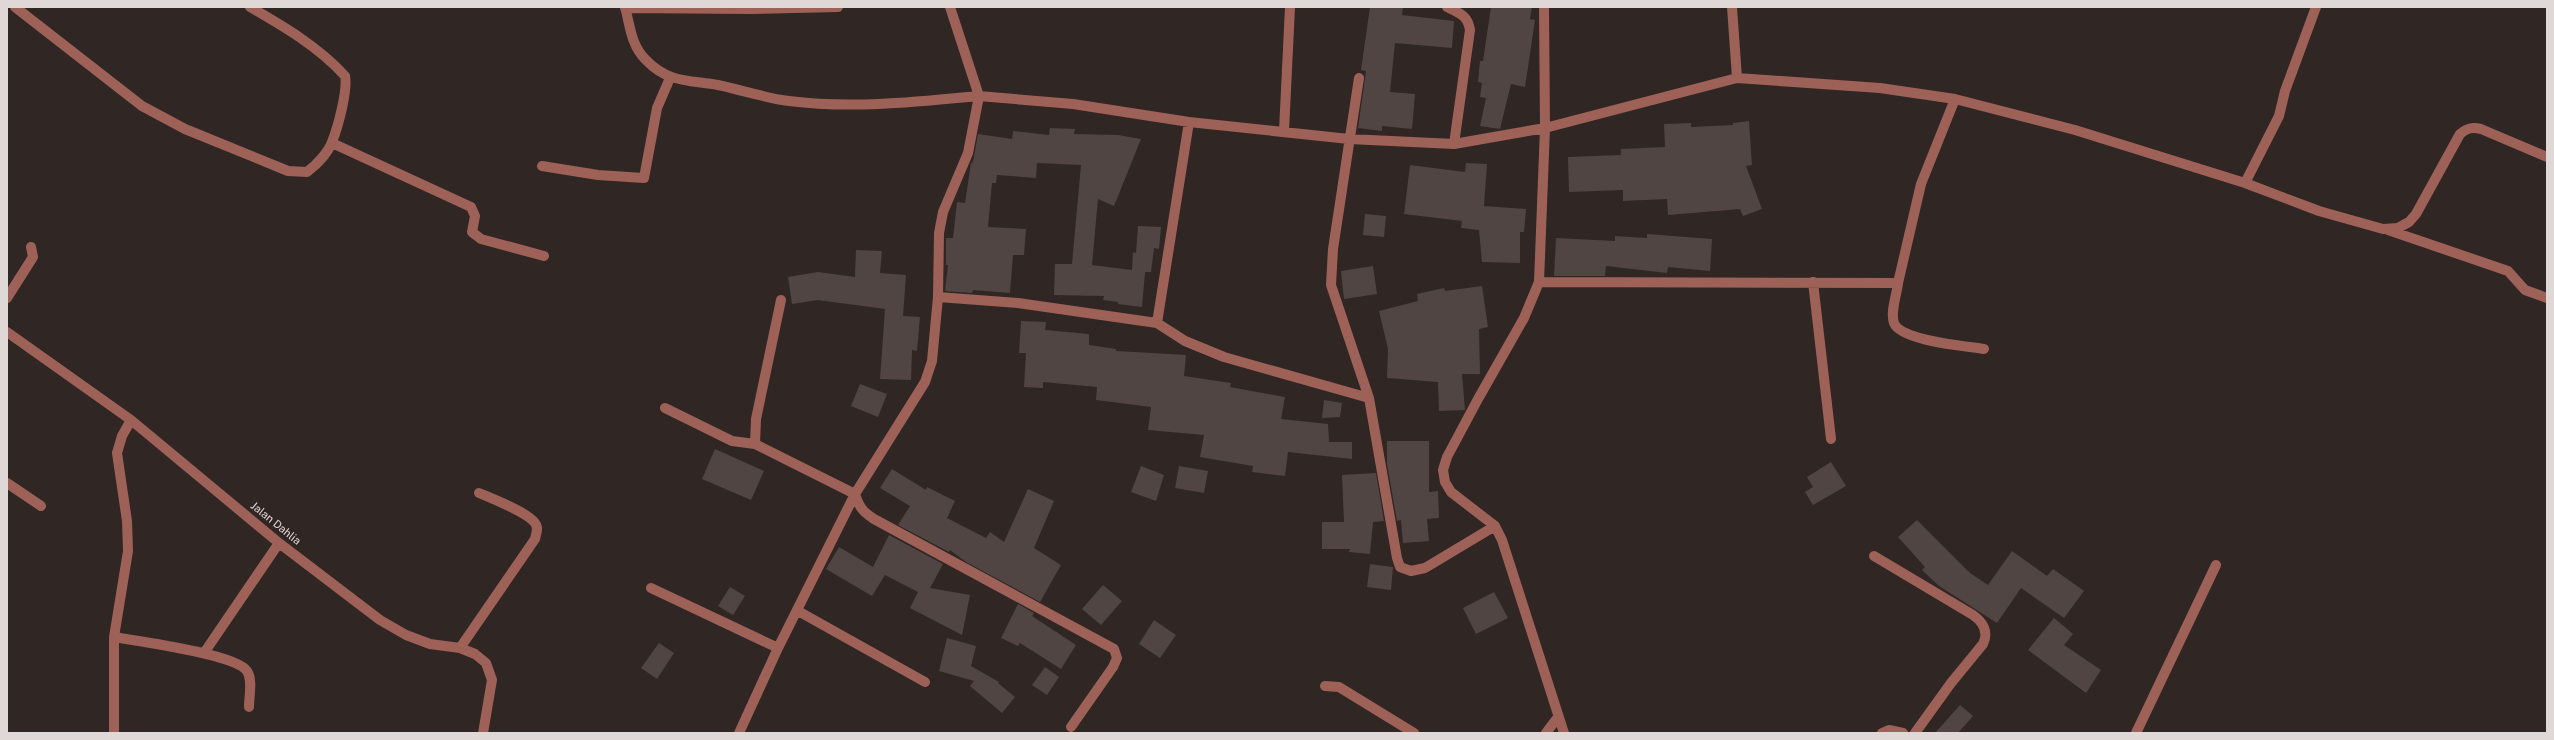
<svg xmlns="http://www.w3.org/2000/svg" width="2554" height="740" viewBox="0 0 2554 740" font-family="'Public Sans',sans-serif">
<rect width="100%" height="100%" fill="#302624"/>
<!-- building -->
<path fill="#514543" d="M1370 7H1403L1402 15 1454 21 1452 48 1395 43 1390 92 1415 94 1412 129 1382 126V131L1358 128 1366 71 1361 70Z
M1491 7H1532L1530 19 1535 20 1525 87 1511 84 1500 129 1480 126 1486 98 1480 97 1482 83 1478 82 1480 61H1483Z
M1749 121 1752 165 1746 166 1762 209 1743 216 1740 209 1668 215 1667 199 1623 201V190L1569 192 1568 157 1621 155V149L1665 147 1664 124 1691 123V127L1733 125V123Z
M1050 128 1075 129 1074 134 1118 135 1141 139 1114 206 1098 199 1092 265 1132 270 1133 252 1136 253 1138 226 1161 227 1159 249 1154 248 1151 272H1145L1142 307 1118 304V302L1103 300 1104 296 1054 295 1055 264H1072L1081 165 1037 163 1036 178 997 175 996 183H992L988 227 1026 229 1024 255H1013L1010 293 973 290 972 293 945 291 948 265H946V238H953L957 202 965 203 971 163 973 162 978 134 1012 139 1013 131 1049 135Z
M1466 163 1487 164 1484 206 1526 209 1524 232H1520V263L1482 262 1479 230 1461 228 1462 221 1404 214 1410 165 1465 172Z
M1365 214 1386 216 1384 237 1363 235Z
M1647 234 1712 239 1710 271 1668 267 1667 273 1606 266 1605 276H1554L1556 238 1615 241V236L1647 238Z
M856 250 882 251 880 273 906 275 903 316 920 317 917 351 912 350 911 380 880 379 885 309 818 300 792 304 788 277 818 272 855 277Z
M1373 266 1377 294 1344 299 1341 271Z
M1482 286 1488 327 1479 329 1480 374H1462L1465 410 1439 411 1438 382 1387 378 1388 349 1379 311 1418 301 1417 294 1444 288 1445 291Z
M1021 321 1046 322 1045 330 1089 334V345L1116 349V351L1186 355 1184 376 1231 383 1230 387 1285 397 1281 419 1328 424 1329 442H1352V459L1288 452 1285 476 1252 472 1253 466 1200 457 1204 435 1148 430 1151 407 1096 400 1097 387 1043 382V388L1024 387 1026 353H1019Z
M860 384 887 394 878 417 851 406Z
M1324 400 1342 403 1340 417 1322 418Z
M1387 441H1429V492L1438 491 1439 518 1427 519 1429 541 1403 543 1401 520 1397 521 1387 464Z
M715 449 764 471 751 500 702 479Z
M1831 462 1846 486 1813 505 1805 492 1813 487 1807 477Z
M1141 466 1164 475 1156 501 1131 492Z
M1179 466 1208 471 1204 493 1175 488Z
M892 469 926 490 927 487 955 501 947 518 986 538 990 532 1004 542 1028 489 1054 501 1034 548 1061 565 1040 602 966 562 950 550 949 552 898 525 910 506 880 488Z
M1376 473 1384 521 1373 522 1370 554 1349 552 1350 549H1322V522H1344L1342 475Z
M1917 520 1970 573 1988 585 2012 551 2047 576 2053 569 2084 591 2064 618 2021 588 1997 623 1939 586 1922 570 1925 567 1898 537Z
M889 535 943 564 930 588 970 595 962 635 910 608 918 592 885 575 872 596 826 569 839 547 873 567Z
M1370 564 1393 567 1391 590 1367 587Z
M1103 585 1122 601 1101 625 1082 609Z
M730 587 745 596 733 615 718 606Z
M1494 592 1508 618 1476 634 1463 608Z
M1018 604 1034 613 1032 616 1076 645 1061 669 1020 643 1018 646 1001 638Z
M2054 618 2073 634 2064 645 2101 670 2086 693 2028 650Z
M1154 620 1176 635 1160 658 1139 644Z
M947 638 976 646 971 666 999 682 998 683 1015 697 1002 713 970 686 974 681 939 671Z
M659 643 674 653 657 679 641 668Z
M1045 667 1059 677 1047 695 1032 685Z
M1960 705 1973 716 1958 733H1935Z"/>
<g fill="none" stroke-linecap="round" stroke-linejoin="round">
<!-- minor -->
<path stroke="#9e6157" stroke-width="10" d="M15 7 142 106 185 129 288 171 307 172C316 165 328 153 332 142 338 127 348 90 345 76 319 47 283 26 250 7
M625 7C630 25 631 46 646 60 668 83 689 80 718 85 742 90 765 98 789 101 852 109 916 102 979 96L968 153 943 212 939 233 938 297 932 361 925 382 855 494 778 648 739 733
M950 7 979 96 1073 104 1189 122 1349 139 1454 144 1545 128 1737 78 1732 7
M1447 7C1460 13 1468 16 1470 30L1454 144
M1544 7 1545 128 1539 282 1524 318 1478 399 1447 457 1443 470 1445 482 1451 492 1495 526 1502 540 1564 733
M625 8 750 9 838 7
M1359 78 1333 249 1331 285 1369 398 1397 558 1400 567 1411 571 1425 568 1495 526
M1737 78 1880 88 1955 99 2075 130 2245 183 2319 211 2383 229 2398 228 2409 222 2416 214 2460 134C2467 128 2472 127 2481 129L2547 157
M1284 131 1290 7
M332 143 471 207 475 216 472 232 481 239 544 256
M542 166 598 175 644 178 657 108 670 78
M2245 183 2279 116 2285 91 2316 7
M2388 230 2508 271 2525 290 2547 298
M1539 282 1898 283 1921 184 1955 99
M1813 282 1831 439
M1898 283C1897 294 1890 312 1894 323 1901 341 1966 346 1984 349
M938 297 1018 303 1157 323 1185 341 1224 357 1369 398
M7 298 33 257 31 247
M781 300 756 419 755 444 855 494C859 507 863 512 874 519L1114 649 1117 658 1113 667 1071 727
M1157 323 1189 122
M7 332 131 420 279 543 380 620 406 635 430 644 460 648 475 654 486 663 492 680 483 733
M665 408 732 441 755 444
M7 483 41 506
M1874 556 1973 615C1983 622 1989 632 1983 644L1951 683 1915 733
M651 588 778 648
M798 611 925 682
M114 637C137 641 236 654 247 671 253 680 249 696 249 707
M460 648 535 539C536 534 539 528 535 523 527 512 493 499 479 493
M204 653 279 543
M1325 686 1339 687 1414 733
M114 733V637L128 551 127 521 117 453 122 436 131 420
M1546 733 1558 717
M1882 733 1889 730 1903 733
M2136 733 2216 565"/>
</g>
<g text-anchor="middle" stroke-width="3" stroke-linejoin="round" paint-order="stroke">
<!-- street labels -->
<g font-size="11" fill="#e0d8d7" stroke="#302624">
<text transform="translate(276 523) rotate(39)" y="4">Jalan Dahlia</text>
</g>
</g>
<!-- border -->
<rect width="2554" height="740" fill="none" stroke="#e0d8d7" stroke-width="16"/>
</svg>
